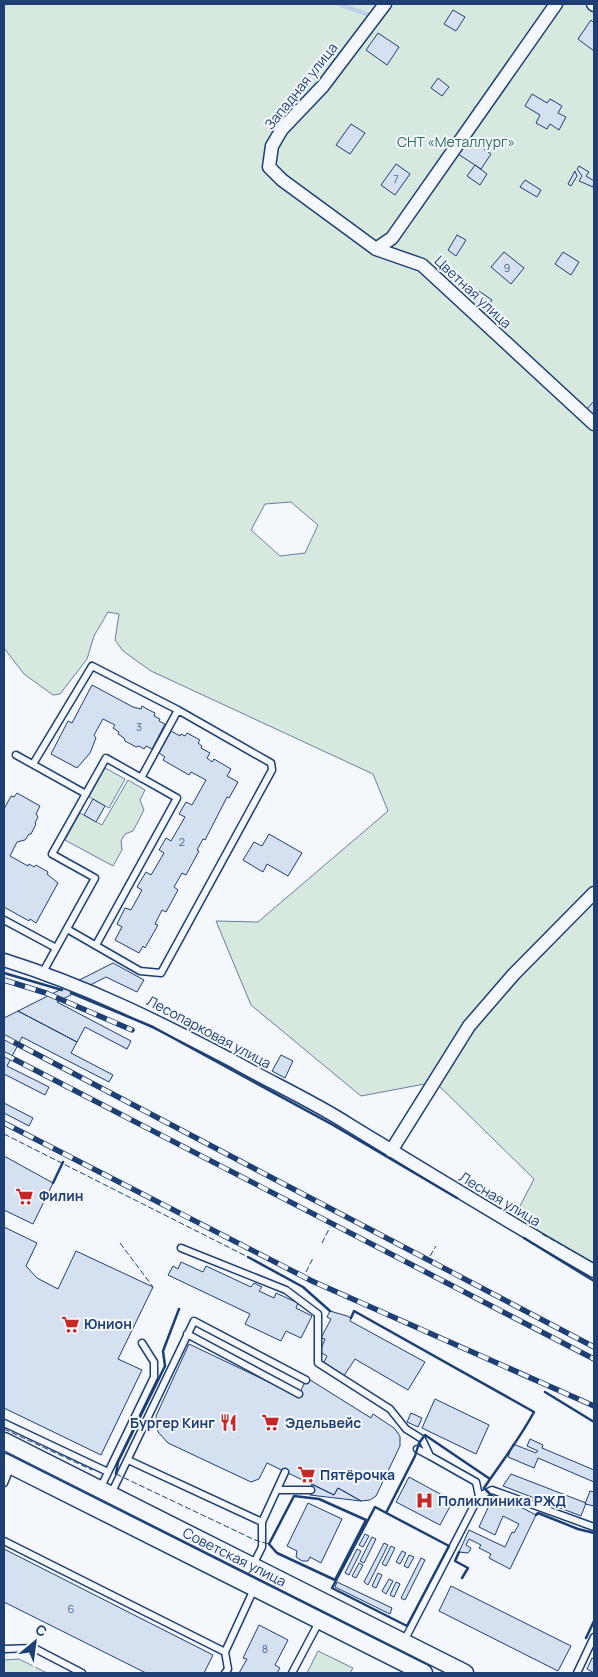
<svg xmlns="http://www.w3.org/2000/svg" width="598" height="1677" viewBox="0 0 598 1677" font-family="Manrope,sans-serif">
<rect width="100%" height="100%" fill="#f4f7fb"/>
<!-- green -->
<path fill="#d7e8df" stroke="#687fa3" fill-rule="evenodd" d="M4 4H594V1263L524 1225 520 1206 534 1179 435 1082 361 1096 251 1005 216 921 258 922 388 811 373 774 151 671 123 651 115 640 119 614 108 612 94 636 87 659 60 694 53 695 24 674 4 648ZM291 502 318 525 305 553 280 556 251 530 265 504Z
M105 768 125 779 109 808 89 797Z
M128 780 145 790 140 800 144 810 133 831 125 834 121 841 122 850 113 866 65 840 80 813 102 825Z
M318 1651 353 1668 350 1673H307Z
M19 1659 47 1673H4V1660Z"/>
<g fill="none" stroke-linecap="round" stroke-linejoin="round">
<!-- stream -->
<path stroke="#bed0e5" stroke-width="4" d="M339 4 369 15"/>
</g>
<!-- building -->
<path fill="#d5e0f0" stroke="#1d3f73" d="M453 10 465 17 456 31 444 24Z
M591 20 594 23V51L578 39Z
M378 33 399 47 387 65 366 50Z
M438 78 449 87 442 96 431 88Z
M532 94 547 103 550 99 562 106 558 113 566 117 559 130 550 124 547 129 536 123 540 115 525 106Z
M351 124 365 133 350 154 336 145Z
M466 136 491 154 481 169 455 152Z
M396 164 410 174 395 195 381 185Z
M475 165 487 174 480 185 467 176Z
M579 166 589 172 586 176 594 181 593 187 579 181 582 176 577 169Z
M575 171 577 176 571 186 568 184Z
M525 180 541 190 537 197 520 187Z
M457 235 466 240 456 256 448 250Z
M504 252 524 268 511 284 491 267Z
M563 252 579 262 571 275 555 264Z
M479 291 492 300 483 315 469 306Z
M594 401V420L585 411Z
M92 685 133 707 141 709 142 706 149 710 155 713 154 716 160 719 159 721 165 724 152 749 146 746 144 749 139 746 136 747 125 741 124 738 118 734 119 732 113 728 115 725 103 719 94 735 96 738 90 753 77 768 51 754 68 721 72 723Z
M171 731 180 736 181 734 185 736 187 733 200 740 198 743 202 746 201 748 210 753 207 758 212 762 214 759 231 769 227 776 238 782 229 798 227 797 205 840 203 839 197 850 199 851 186 875 182 873 174 887 178 890 166 912 162 910 155 924 158 925 145 948 143 946 139 953 115 940 122 927 117 924 125 908 131 910 142 890 137 887 146 872 151 875 164 853 159 850 166 838 171 841 185 817 179 814 186 802 192 805 206 780 191 772 189 775 163 760 165 757 159 753Z
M17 793 40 806 36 814 38 817 35 823 36 824 31 834H29L25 840 17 842 10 856 28 866 29 864 34 867 36 865 48 872 47 874 58 883 36 923 30 919 29 921 4 907V809L11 796 14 797Z
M93 799 105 806 96 822 84 815Z
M269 834 302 853 288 876 267 864 263 872 243 860 254 842 262 846Z
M113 963 144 980 137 992 106 977 57 1002 131 1041 127 1049 85 1027 77 1042 18 1011Z
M18 1011 77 1042 71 1053 113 1075 109 1082 22 1037 7 1066 49 1087 45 1095 4 1074V1018Z
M281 1055 293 1061 285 1078 272 1071Z
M4 1103 33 1118 29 1126 4 1113Z
M4 1156 53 1183 33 1224 4 1210Z
M4 1227 37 1243 26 1266 37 1278 58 1289 76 1251 153 1287 118 1359 142 1370 101 1455 4 1408Z
M181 1262 203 1272 206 1266 251 1287 254 1283 262 1287 259 1291 274 1298 276 1293 298 1303 296 1308 312 1316 301 1338 286 1331 281 1341 245 1324 250 1314 168 1275 173 1266 178 1269Z
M330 1311 347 1316 351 1318 350 1321 425 1362 408 1390 355 1359 343 1377 322 1366 327 1356 320 1352 325 1339 321 1338 331 1319 327 1317Z
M189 1344 298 1396 307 1378 371 1418 373 1414 394 1428 400 1436V1446L376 1496 370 1500 361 1501 338 1488 334 1495 267 1463 259 1479 251 1482 168 1443 158 1432 156 1416Z
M435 1399 489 1425 476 1454 422 1428Z
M411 1413 422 1418 418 1427 407 1422Z
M530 1439 543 1445 542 1448 594 1470V1482L538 1458 534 1468 508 1457 513 1444 536 1453 538 1451 527 1446Z
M511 1474 586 1503 581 1516 503 1486Z
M409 1477 453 1501 440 1525 396 1502Z
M312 1484 334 1495 338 1488 361 1501 310 1495Z
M590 1491 594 1492V1506L585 1504Z
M493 1497 505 1502 507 1500 536 1515 510 1569 489 1558 491 1554 479 1548 481 1545 469 1539 466 1545 471 1548 468 1553 459 1552 469 1530 505 1547 512 1532 514 1533 519 1524 503 1516 495 1535 479 1527Z
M308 1503 342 1519 321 1563 310 1557 308 1561H302L296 1557 297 1551 287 1546Z
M365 1534 369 1536 363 1547 359 1545Z
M372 1537 376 1539 364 1563 360 1561Z
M384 1543 388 1545 368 1585 364 1582Z
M391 1546 395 1548 386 1566 382 1564Z
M4 1549 213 1655 204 1673H146L4 1602Z
M357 1549 361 1551 349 1575 345 1573Z
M402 1551 406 1553 400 1564 396 1562Z
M409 1555 414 1557 408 1568 404 1566Z
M421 1558 425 1560 405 1600 401 1598Z
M359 1563 363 1565 356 1578 352 1576Z
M378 1573 382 1575 376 1588 372 1586Z
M389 1579 393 1581 386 1594 382 1591Z
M337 1582 392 1608 390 1614 335 1587Z
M396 1582 400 1584 394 1597 390 1595Z
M451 1586 571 1646 558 1671 439 1611Z
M259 1625 288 1640 275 1665 280 1668 277 1673H239L247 1659 243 1658Z
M592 1658 594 1659V1673L587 1669Z"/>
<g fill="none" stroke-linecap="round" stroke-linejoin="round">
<defs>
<path id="service" d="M16 755 86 794
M33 764 92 666 178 710 271 763 272 770 161 973 140 971 67 929
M141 778 178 710
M4 920 56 948
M43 972 95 878 52 854 106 758 177 798 96 945
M181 1248 286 1290 318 1314V1363L390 1409 406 1429 422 1439 430 1456 476 1482 479 1496 404 1641
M187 1334 299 1394
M4 1423 108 1472
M417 1449 430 1456
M128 1460 262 1522
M4 1483 11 1466
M100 1489 154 1377V1362L142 1343
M277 1490H311
M111 1494 194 1321 306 1380
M479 1496 492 1490 594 1527
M4 1541 225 1652
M253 1565 262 1547V1522L285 1472
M4 1649 34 1648 82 1673
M225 1673 228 1669 225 1652 254 1589
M292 1673 319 1622
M577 1673 594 1637"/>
<path id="minor" d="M385 4 323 86 282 129 272 146 269 167 282 180 376 249 422 265 594 424
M593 4 594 5
M376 249 392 238 556 4
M4 960C87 986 159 1022 235 1062 272 1083 312 1101 348 1124 430 1174 511 1224 594 1271
M391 1151 469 1026 514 974 594 893"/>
<g id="secondary">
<path id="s1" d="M4 1441 465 1673"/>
<path d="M4 1462 424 1673"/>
</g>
</defs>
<!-- service casing -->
<use href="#service" stroke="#1d3f73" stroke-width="9"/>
<!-- minor casing -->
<use href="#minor" stroke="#1d3f73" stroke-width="15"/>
<!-- secondary casing -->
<use href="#secondary" stroke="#1d3f73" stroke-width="19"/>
<!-- service -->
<use href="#service" stroke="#f4f7fb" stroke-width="6"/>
<!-- minor -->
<use href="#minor" stroke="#f4f7fb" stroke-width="12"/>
<!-- secondary -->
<use href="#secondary" stroke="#f4f7fb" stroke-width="16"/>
<defs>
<path id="rail" d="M4 980 46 993 132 1030
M4 1037 594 1347
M4 1054 594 1359
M4 1123 312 1281 594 1406"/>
</defs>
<!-- rail casing -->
<use href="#rail" stroke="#1d3f73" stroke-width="5.5"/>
<!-- rail -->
<use href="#rail" stroke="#f4f7fb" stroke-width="4" stroke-dasharray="11" stroke-linecap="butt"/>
<!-- fence -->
<path stroke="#1d3f73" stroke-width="1" stroke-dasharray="6 2.5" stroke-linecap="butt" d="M4 1134 248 1257
M542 1234 594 1263
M120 1243 153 1287
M322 1243 330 1227
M430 1256 436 1246
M306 1272 313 1258
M4 1429 92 1470
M116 1474 255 1540 269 1544 294 1496"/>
<!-- wall -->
<path stroke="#1d3f73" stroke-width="2.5" d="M4 973 62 990
M71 993 153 1027 333 1125 457 1198
M53 1183 63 1162
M524 1238 594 1281
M248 1257 303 1287 330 1311
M351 1318 354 1311 534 1412C520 1438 501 1463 484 1488L493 1497
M545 1392 594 1422
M116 1474 118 1462 165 1366 163 1351 179 1309
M294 1496 319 1499 366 1520 335 1580 277 1553 269 1544Z
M375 1507 449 1546 407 1626 332 1588Z
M386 1513 415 1456 419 1443 425 1435 490 1479
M536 1515 538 1513 578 1529 594 1533
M459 1552 455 1561 468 1568 462 1578
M586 1638 594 1621"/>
</g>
<!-- icons -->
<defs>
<symbol id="supermarket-bare" viewBox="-9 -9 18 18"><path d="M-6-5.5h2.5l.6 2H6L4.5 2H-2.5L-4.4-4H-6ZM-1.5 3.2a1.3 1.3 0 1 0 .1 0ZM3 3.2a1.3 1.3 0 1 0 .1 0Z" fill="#c62828" stroke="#f4f7fb" stroke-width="2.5" paint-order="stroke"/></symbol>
<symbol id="restaurant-bare" viewBox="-9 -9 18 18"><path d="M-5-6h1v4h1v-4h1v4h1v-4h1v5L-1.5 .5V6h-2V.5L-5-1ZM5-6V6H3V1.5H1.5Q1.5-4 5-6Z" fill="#c62828" stroke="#f4f7fb" stroke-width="2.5" paint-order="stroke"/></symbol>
<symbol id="hospital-bare" viewBox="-9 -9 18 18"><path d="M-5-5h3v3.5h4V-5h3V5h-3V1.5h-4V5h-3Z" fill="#c62828" stroke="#f4f7fb" stroke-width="2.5" paint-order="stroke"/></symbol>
</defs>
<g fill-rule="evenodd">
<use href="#supermarket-bare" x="12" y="1184" width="25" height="25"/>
<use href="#supermarket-bare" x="58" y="1312" width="25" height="25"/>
<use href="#restaurant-bare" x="216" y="1410" width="25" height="25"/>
<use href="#supermarket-bare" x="258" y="1410" width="25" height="25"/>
<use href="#supermarket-bare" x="294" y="1462" width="25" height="25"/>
<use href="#hospital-bare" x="412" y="1488" width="25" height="25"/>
</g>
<g text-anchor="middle" stroke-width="4" stroke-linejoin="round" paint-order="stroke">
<!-- number labels -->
<g font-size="11" fill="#4b6792">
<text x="396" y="183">7</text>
<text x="507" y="272">9</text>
<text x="139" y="731">3</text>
<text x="182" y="846">2</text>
<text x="71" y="1613">6</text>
<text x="265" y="1653">8</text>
</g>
<!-- street labels -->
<g font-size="14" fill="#1d3f73" stroke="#f4f7fb">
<text transform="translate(301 86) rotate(-51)" y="5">Западная улица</text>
<text transform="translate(473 292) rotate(43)" y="5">Цветная улица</text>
<text transform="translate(209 1032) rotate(28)" y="5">Лесопарковая улица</text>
<text transform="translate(500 1199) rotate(31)" y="5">Лесная улица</text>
<text dy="5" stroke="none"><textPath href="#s1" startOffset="258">Советская улица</textPath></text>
</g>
<!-- park labels -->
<g font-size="14" fill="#2c6c60" stroke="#f4f7fb">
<text x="456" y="147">СНТ «Металлург»</text>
</g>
<!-- poi labels -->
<g font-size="14" font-weight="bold" fill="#1d3f73" stroke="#f4f7fb" text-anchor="start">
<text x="39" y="1201">Филин</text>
<text x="84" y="1329">Юнион</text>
<text x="215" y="1428" text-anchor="end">Бургер Кинг</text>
<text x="285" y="1428">Эдельвейс</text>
<text x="320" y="1480">Пятёрочка</text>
<text x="438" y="1506">Поликлиника РЖД</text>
</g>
</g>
<!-- border -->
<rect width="598" height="1677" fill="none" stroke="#1d3f73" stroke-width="10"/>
<!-- north arrow -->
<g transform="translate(35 1642) rotate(29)" stroke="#f4f7fb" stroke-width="4" paint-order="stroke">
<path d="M0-4L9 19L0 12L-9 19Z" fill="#1d3f73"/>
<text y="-8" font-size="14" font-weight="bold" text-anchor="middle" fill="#1d3f73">С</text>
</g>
</svg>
